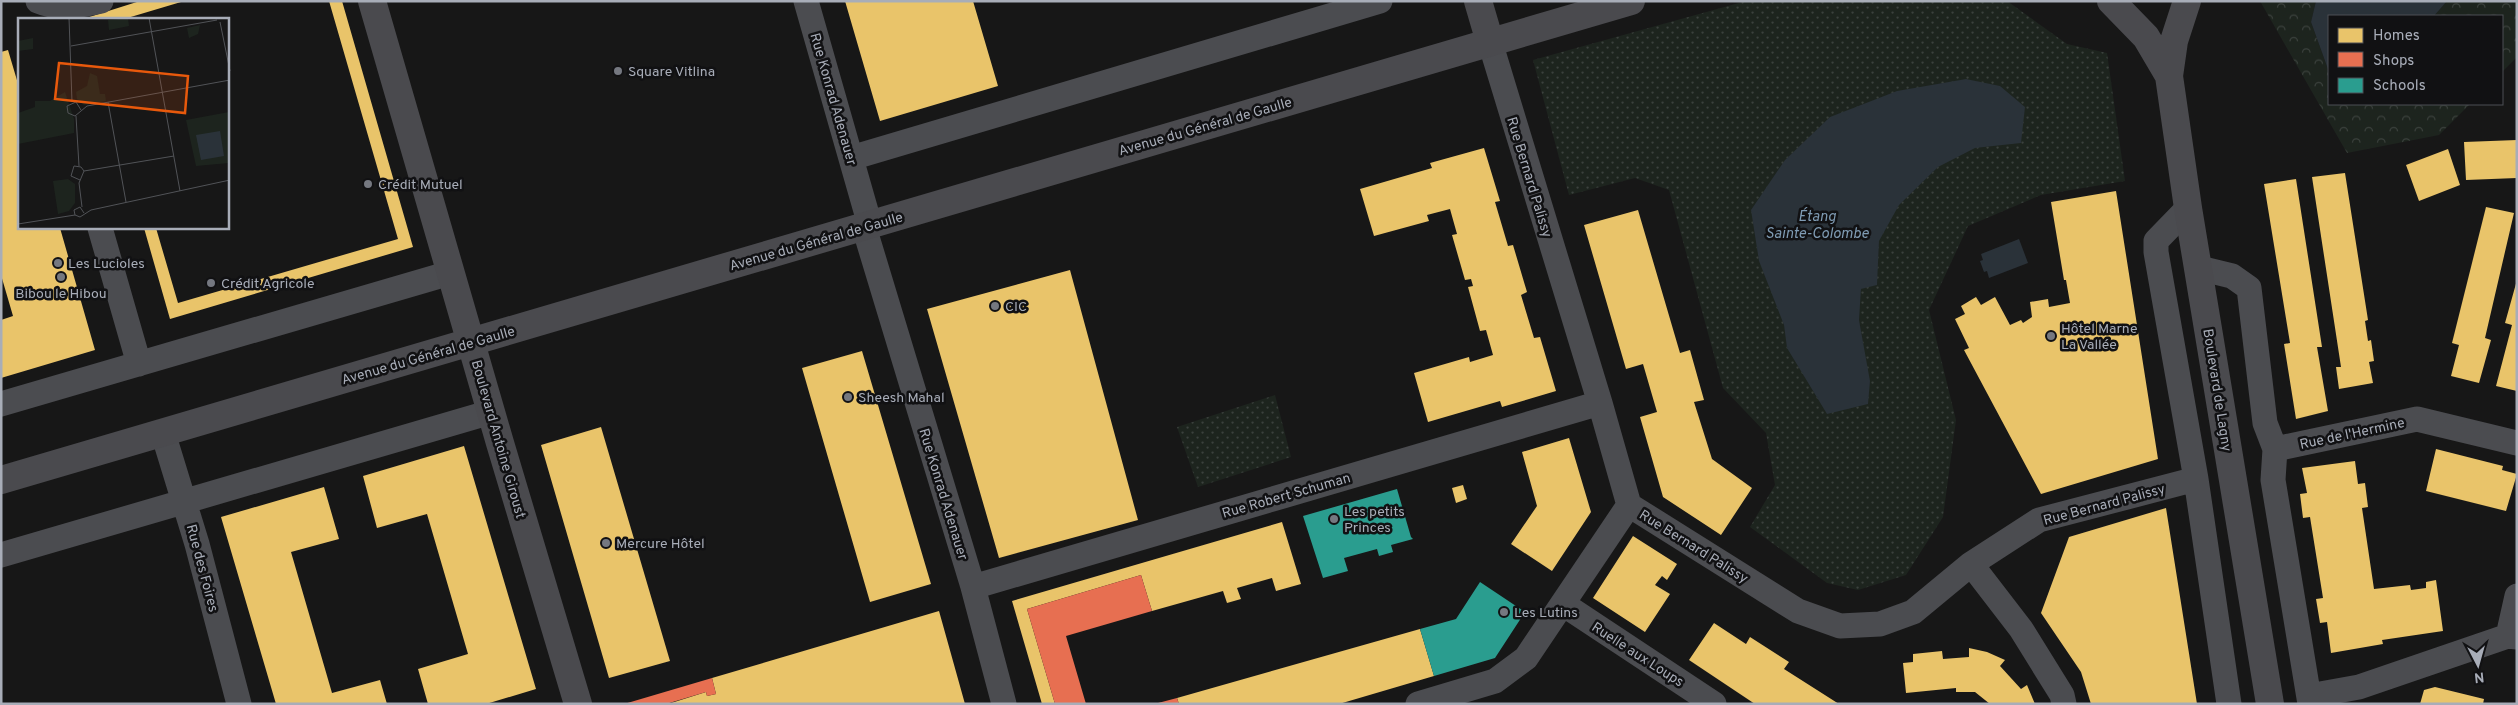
<svg xmlns="http://www.w3.org/2000/svg" width="2518" height="705" viewBox="0 0 2518 705" font-family="Overpass,sans-serif">
<defs>
<pattern id="forest-crowns" width="20" height="18" patternUnits="userSpaceOnUse" patternTransform="scale(1.25)"><rect width="20" height="18" fill="#1d241e"/><path d="M2 6a3 3 0 1 1 6 0M12 15a3 3 0 1 1 6 0" fill="none" stroke="#3b413d"/></pattern>
<pattern id="park-dots" width="8" height="8" patternUnits="userSpaceOnUse" patternTransform="scale(1.25)"><rect width="8" height="8" fill="#1d241e"/><path d="M2 2h.1M6 6h.1" fill="none" stroke="#3b413d" stroke-width="1.8" stroke-linecap="round"/></pattern>
</defs>
<rect width="100%" height="100%" fill="#171717"/>
<!-- forest -->
<path fill="url(#forest-crowns)" d="M2260 1H2316L2311 22 2329 72V104H2470L2439 135 2347 153Z
M2447 1H2517V57L2502 72V16H2434Z"/>
<!-- park -->
<path fill="url(#park-dots)" d="M1746 1H2007L2067 44 2107 53 2125 181 2041 195 1968 226 1929 310 1956 420 1943 517 1906 575 1858 590 1827 583 1750 527 1775 485 1766 433 1723 388 1669 190 1635 178 1569 195 1533 60Z
M1275 395 1291 457 1198 487 1177 427Z"/>
<!-- water -->
<path fill="#2a3239" d="M2316 1H2447L2434 16H2329V72L2311 22Z
M1966 79 2000 86 2025 107 2021 143 1975 148 1938 167 1899 205 1879 241 1877 285 1861 289 1859 320 1870 381 1868 404 1827 414 1787 348 1784 325 1759 261 1751 210 1785 160 1830 117 1897 91Z
M2019 239 2028 263 1989 278 1987 271 1984 272 1980 261 1983 260 1981 254Z"/>
<!-- homes -->
<path fill="#e9c46a" d="M140 1 181 2 124 19H83Z
M329 1H342L413 247 170 319 144 228H156L178 303 398 239Z
M845 1H973L998 86 880 121Z
M8 50 19 87V228H60L95 350 1 378V320L13 316 1 275V52Z
M2517 140V178L2466 180 2464 142Z
M1484 148 1500 201 1495 202 1508 246 1513 245 1527 292 1521 295 1534 338 1540 337 1556 391 1502 407 1500 401 1428 422 1414 373 1469 357 1470 362 1493 355 1486 330 1480 331 1468 287 1473 286 1471 279 1465 280 1452 235 1457 234 1450 209 1427 215 1429 221 1374 236 1360 189 1432 168 1430 163Z
M2448 149 2460 185 2419 201 2406 165Z
M2345 173 2368 320 2365 321 2368 341 2371 340 2374 361 2369 362 2373 383 2339 389 2336 367H2341L2312 177Z
M2296 179 2322 347H2317L2328 411 2296 419 2284 344 2290 343 2264 184Z
M2116 191 2158 459 2041 494 1964 350 1969 348 1955 319 1965 314 1961 306 1976 297 1981 305 1995 297 2010 325 2021 320 2023 323 2032 317 2030 302 2048 299 2049 307 2070 303 2066 280H2064L2051 202Z
M2486 207 2514 213 2485 338 2491 340 2479 383 2451 376 2459 345 2452 343Z
M1638 210 1680 353 1690 350 1704 400 1694 402 1712 459 1752 488 1721 535 1663 497 1640 417 1657 412 1643 364 1626 369 1584 225Z
M1070 270 1138 520 999 558 927 309Z
M2517 280V391L2496 386 2512 325 2505 323Z
M862 351 931 584 870 602 802 368Z
M601 427 670 661 609 678 541 445Z
M1569 438 1591 512 1552 571 1511 544 1537 506 1522 452Z
M464 446 536 689 486 704H428L418 669 468 654 427 514 377 528 363 476Z
M2436 449 2503 466 2502 470 2517 474 2506 511 2426 491Z
M2355 461 2358 484 2365 483 2368 507 2362 508 2374 589 2410 585 2411 590 2426 588V582L2436 580 2443 631 2382 640 2383 644 2331 653 2327 622 2320 623 2316 599 2323 598 2310 517 2303 518 2300 494 2307 493 2302 468Z
M1463 485 1467 499 1456 503 1452 488Z
M324 487 339 539 291 552 332 693 380 680 387 704H276L221 517Z
M2166 508 2197 704H2091L2081 672 2041 613 2069 537Z
M1282 522 1301 584 1276 591 1272 578 1237 588 1241 599 1227 603 1223 591 1152 611 1141 575 1027 609 1055 704H1042L1012 601Z
M1633 536 1677 564 1667 580 1662 576 1655 585 1670 594 1645 632 1593 598Z
M939 611 965 704H668L706 692 707 696 716 694 712 678Z
M1714 623 1746 644 1750 637 1789 662 1784 669 1839 704H1755L1689 660Z
M1420 629 1434 676 1339 704H1179L1177 698Z
M1969 648 1987 652 2005 660 2000 666 2021 689 2027 685 2035 704H1990L1975 692H1956V688L1906 693 1903 663 1913 662V654L1942 651 1943 659 1969 657Z
M2435 687 2484 699 2483 704H2420L2424 690Z"/>
<!-- shops -->
<path fill="#e76f51" d="M1141 575 1152 611 1066 636 1086 704H1055L1027 609Z
M712 678 716 694 707 696 706 692 666 704H624Z
M1177 698 1179 704H1158V703Z"/>
<!-- schools -->
<path fill="#2a9d8f" d="M1397 489 1411 537 1413 539 1391 545 1393 552 1379 556 1377 549 1344 558 1348 571 1323 578 1303 516Z
M1480 582 1525 612 1495 658 1434 676 1420 629 1456 619Z"/>
<g fill="none" stroke-linecap="round" stroke-linejoin="round">
<!-- street -->
<path stroke="#4b4c50" stroke-width="25" d="M38 1C59 10 79 6 101 1
M806 1 870 225
M1490 42 1600 403 1629 505 1798 611 1840 626 1880 624 1913 612 1971 564 2039 520 2196 479
M851 158 1380 1
M2188 208 2156 241V252L2196 479 2229 704
M864 227 973 587 1004 704
M100 228 139 364
M2199 268 2232 276 2249 288 2265 423 2275 449 2273 480 2310 704
M1 404 450 273
M163 433 197 544 239 704
M2275 449 2417 419 2517 443
M1 555 491 412
M1971 564 2021 629 2062 695 2064 704
M973 587 1600 403
M1563 604 1714 704
M2508 636 2517 596
M2309 696 2359 687 2508 636 2517 637
M1418 704 1495 681 1526 658 1629 505"/>
<!-- secondary -->
<path stroke="#4a4a4e" stroke-width="28" d="M372 1 500 443 578 704
M1478 1 1490 42
M2111 1 2146 37 2169 76
M2187 1 2174 41 2169 76 2188 208 2270 704
M1 480 1631 1"/>
</g>
<!-- markers -->
<g fill="#757880" stroke="#111113" stroke-width="2">
<circle cx="618" cy="71" r="5"/>
<circle cx="368" cy="184" r="5"/>
<circle cx="58" cy="263" r="5"/>
<circle cx="61" cy="277" r="5"/>
<circle cx="211" cy="283" r="5"/>
<circle cx="995" cy="306" r="5"/>
<circle cx="2051" cy="336" r="5"/>
<circle cx="848" cy="397" r="5"/>
<circle cx="1334" cy="519" r="5"/>
<circle cx="606" cy="543" r="5"/>
<circle cx="1504" cy="612" r="5"/>
</g>
<g text-anchor="middle" stroke-width="5" stroke-linejoin="round" paint-order="stroke">
<!-- poi labels -->
<g font-size="14" fill="#a8adb8" stroke="#111113" text-anchor="start">
<text x="628" y="76">Square Vitlina</text>
<text x="378" y="189">Crédit Mutuel</text>
<text x="68" y="268">Les Lucioles</text>
<text x="221" y="288">Crédit Agricole</text>
<text x="61" y="298" text-anchor="middle">Bibou le Hibou</text>
<text x="1005" y="311">CIC</text>
<text x="2061" y="333">Hôtel Marne<tspan x="2061" dy="16">La Vallée</tspan></text>
<text x="858" y="402">Sheesh Mahal</text>
<text x="1344" y="516">Les petits<tspan x="1344" dy="16">Princes</tspan></text>
<text x="616" y="548">Mercure Hôtel</text>
<text x="1514" y="617">Les Lutins</text>
</g>
<!-- street labels -->
<g font-size="14" fill="#a8adb8" stroke="#111113">
<text transform="translate(834 99) rotate(74)" y="5">Rue Konrad Adenauer</text>
<text transform="translate(1205 126) rotate(-16)" y="5">Avenue du Général de Gaulle</text>
<text transform="translate(1530 177) rotate(73)" y="5">Rue Bernard Palissy</text>
<text transform="translate(816 241) rotate(-16)" y="5">Avenue du Général de Gaulle</text>
<text transform="translate(428 355) rotate(-16)" y="5">Avenue du Général de Gaulle</text>
<text transform="translate(2218 390) rotate(81)" y="5">Boulevard de Lagny</text>
<text transform="translate(2352 433) rotate(-12)" y="5">Rue de l'Hermine</text>
<text transform="translate(499 439) rotate(74)" y="5">Boulevard Antoine Giroust</text>
<text transform="translate(944 494) rotate(73)" y="5">Rue Konrad Adenauer</text>
<text transform="translate(1286 495) rotate(-16)" y="5">Rue Robert Schuman</text>
<text transform="translate(2104 504) rotate(-15)" y="5">Rue Bernard Palissy</text>
<text transform="translate(1694 546) rotate(32)" y="5">Rue Bernard Palissy</text>
<text transform="translate(203 568) rotate(75)" y="5">Rue des Foires</text>
<text transform="translate(1638 654) rotate(33)" y="5">Ruelle aux Loups</text>
</g>
<!-- water labels -->
<g font-size="15" font-style="italic" fill="#7f9bb3" stroke="#111113">
<text x="1817" y="221">Étang<tspan x="1817" dy="17">Sainte-Colombe</tspan></text>
</g>
</g>
<!-- overview -->
<g transform="translate(18 18)">
<rect width="211" height="211" fill="#171717"/>
<path d="M50 161 57 166V185L51 193 40 196 35 163Z" fill="#1d241e"/>
<path d="M182 7 180 16 171 20 169 10ZM47 74 56 101V115L0 126V95L17 89V83H32Z" fill="#1d241e"/>
<path d="M110 0 111 8 91 12 90 2ZM72 55 79 58 82 76H87L88 83 66 87 59 81 58 74 69 68ZM211 94V145L178 148 168 102Z" fill="#1d241e"/>
<path d="M15 20V31L0 33V23Z" fill="#1d241e"/>
<path d="M202 113 206 138 183 142 178 117Z" fill="#2a3239"/>
<path fill="none" stroke="#515357" stroke-width="1" d="M51 0 54 84M131 0 162 173M202 4 212 53M53 28 199 2M90 84 108 184M63 92 58 84 49 88 50 95 57 98 69 88 212 62M58 98 61 148M66 153 156 138M62 162 53 158 56 148 63 149 66 153 61 165 64 189M66 195 62 189 56 192 57 197 62 199 73 192 212 162M0 206 57 197"/>
<path fill="#e8590c" fill-opacity="0.15" stroke="#e8590c" stroke-width="2.5" d="M41 45 170 58 167 95 37 81Z"/>
<rect width="211" height="211" fill="none" stroke="#a8adb8" stroke-width="2.5"/>
</g>
<!-- border -->
<rect width="2518" height="705" fill="none" stroke="#a8adb8" stroke-width="5"/>
<!-- legend -->
<rect x="2328" y="15" width="175" height="90" fill="#111113" stroke="#4d4f55"/>
<rect x="2338" y="28" width="25" height="15" fill="#e9c46a" stroke="#4d4f55"/>
<text x="2373" y="40" font-size="15" fill="#a8adb8">Homes</text>
<rect x="2338" y="52" width="25" height="15" fill="#e76f51" stroke="#4d4f55"/>
<text x="2373" y="65" font-size="15" fill="#a8adb8">Shops</text>
<rect x="2338" y="78" width="25" height="15" fill="#2a9d8f" stroke="#4d4f55"/>
<text x="2373" y="90" font-size="15" fill="#a8adb8">Schools</text>
<!-- north arrow -->
<g transform="translate(2478 665) rotate(174)" stroke="#111113" stroke-width="4" paint-order="stroke">
<path d="M0-4L9 19L0 12L-9 19Z" fill="#a8adb8"/>
<text y="-8" font-size="14" font-weight="bold" text-anchor="middle" fill="#a8adb8">N</text>
</g>
</svg>
